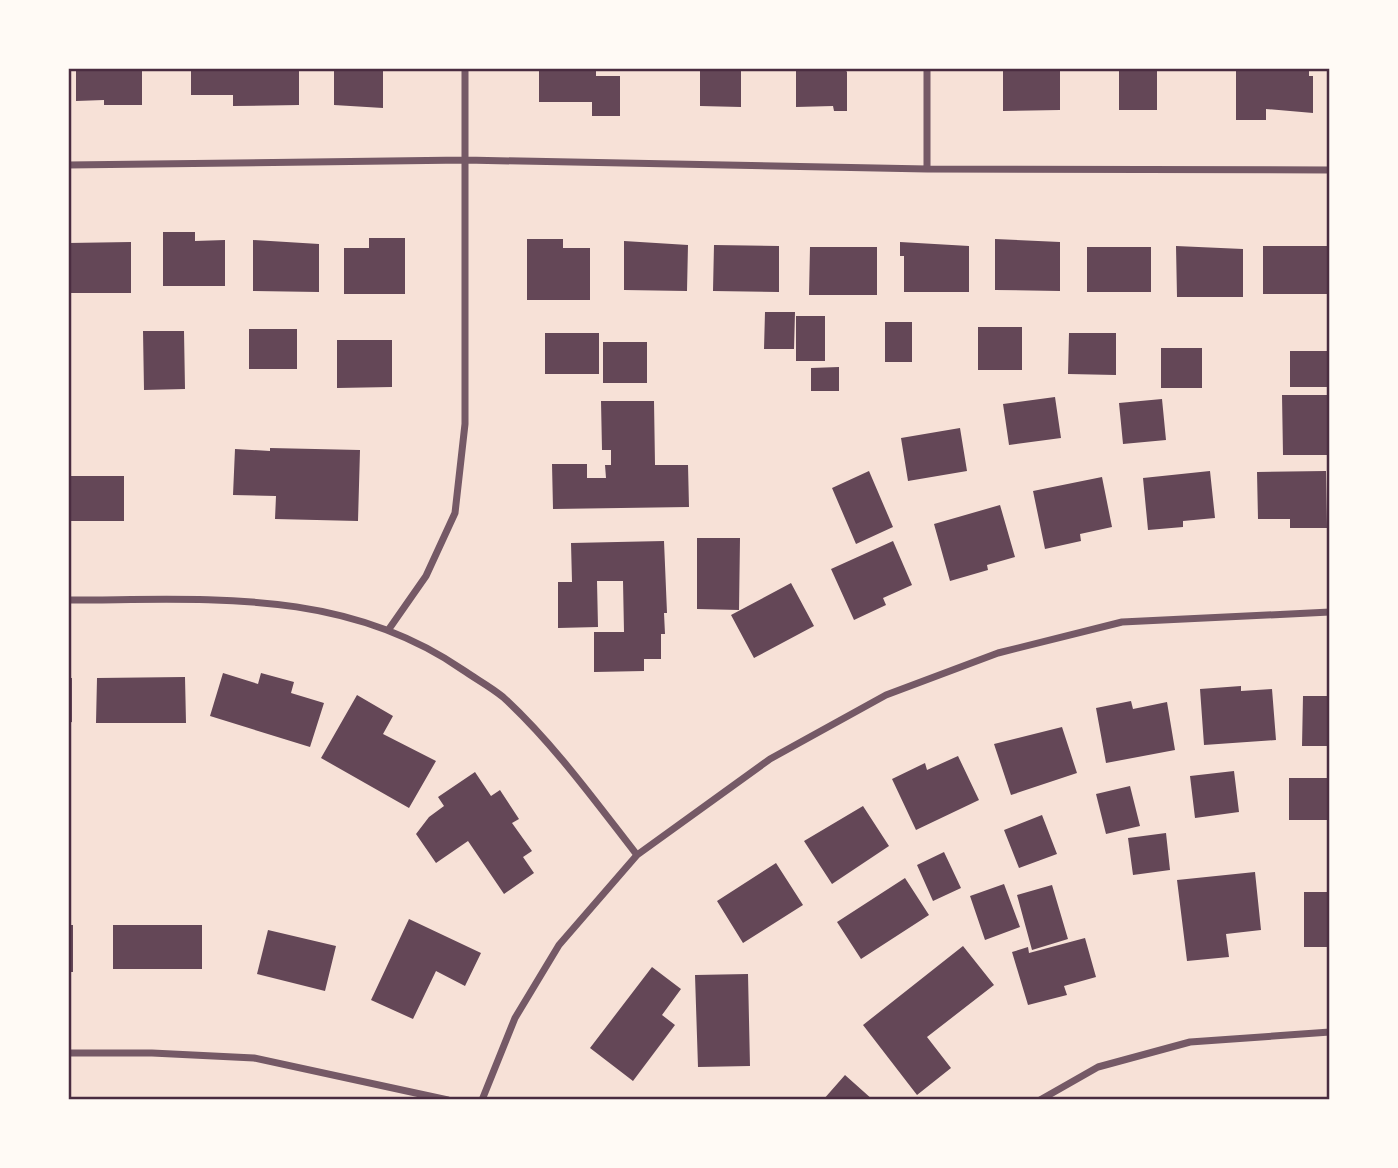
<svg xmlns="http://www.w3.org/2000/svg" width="1398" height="1168" viewBox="0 0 1398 1168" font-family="'Space Grotesk',sans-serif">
<rect width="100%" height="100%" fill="#f7e1d7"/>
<!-- building -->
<path fill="#644757" d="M76 68H142V105H104V100L76 101Z
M191 68H299V105L233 106V95H191Z
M334 68H380L383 71V108L334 105Z
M539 68H596V76H620V116H592V102H539Z
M700 68H741V107L700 106Z
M796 68H844L847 72V111H834L833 106 796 107Z
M1003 68H1060V110L1003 111Z
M1236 68H1309V76H1313V113L1266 109V120H1236Z
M1119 69H1157V110H1119Z
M163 232H195V241L225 240V286H163Z
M369 238H405V294H344V248H369Z
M527 239H563V248H590V300H527Z
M995 239 1060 242V291L995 290Z
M253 240 319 244V292L253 291Z
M624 241 688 245 687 291 624 290Z
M131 242V293H68V243Z
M900 242 969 246V292H904V256H900Z
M714 245 779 246V292L713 291Z
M1176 246 1243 249V297H1177Z
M1263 246H1330V294H1263Z
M810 247H877V295H809Z
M1087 247H1151V292H1087Z
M765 312H795L794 349H764Z
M796 316H825V361H796Z
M885 322H912V362H885Z
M978 327H1022V370H978Z
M249 329H297V369H249Z
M143 331H184L185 389 144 390Z
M545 333H599V374H545Z
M1069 333H1116V375L1068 374Z
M337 340H392V387L337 388Z
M603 342H647V383H603Z
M1161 348H1202V388H1161Z
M1290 351H1330V387H1290Z
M839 367V391H811V368Z
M1282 395H1330V455H1283Z
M1055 397 1061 438 1009 445 1003 404Z
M1162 399 1166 440 1123 444 1119 403Z
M601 401H654L655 465H688L689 507 553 509 552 464H587V478H606L605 465H611V450H602Z
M960 428 967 471 908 481 901 438Z
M270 448 360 450 358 521 275 519 276 496 233 495 235 449 270 451Z
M869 471 893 527 856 544 832 488Z
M1210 471 1215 518 1183 521V527L1148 530 1143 478Z
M1326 471 1327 528H1290V519H1258L1257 472Z
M68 476H124V521H68Z
M1102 477 1112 527 1080 534 1081 541 1045 549 1033 491Z
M1000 505 1015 557 987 565 988 570 950 581 934 524Z
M697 538H740L739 610 697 609Z
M664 541 667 613H664L665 634H661V659H644V671L594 672V632H624L623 581H597L598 627 558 628V582H572L571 543Z
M893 541 912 585 883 598 886 605 854 620 831 569Z
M791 583 814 626 754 658 731 615Z
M223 673 258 684 261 673 294 682 291 693 324 703 310 747 210 716Z
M185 677 186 723H96L97 678Z
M68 678H72V722L68 723Z
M1241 686V691L1272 689 1276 740 1204 745 1200 689Z
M357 695 393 716 383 734 436 761 409 808 321 758Z
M1303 696H1330V746H1302Z
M1131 701 1133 709 1167 702 1175 750 1106 763 1096 708Z
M1062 727 1077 773 1011 795 994 744Z
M958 756 979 800 916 830 892 779 925 763 927 770Z
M1234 771 1239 812 1195 818 1190 776Z
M475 772 491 796 500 790 519 819 512 823 532 851 523 857 534 873 504 894 468 841 436 863 416 834 429 817 444 806 438 797Z
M1289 778H1330V820H1289Z
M1130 786 1140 826 1106 834 1096 794Z
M863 806 889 846 832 884 804 841Z
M1042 815 1057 854 1019 868 1004 830Z
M1166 833 1170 870 1133 875 1128 838Z
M944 852 961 888 933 901 917 865Z
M776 863 803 905 743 943 717 901Z
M1255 872 1261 930 1226 934 1229 957 1187 961 1177 880Z
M905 878 929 915 861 959 837 922Z
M1004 884 1020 927 985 940 970 896Z
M1052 885 1068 939 1032 950 1017 895Z
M1304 892H1330V947H1304Z
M409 919 481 953 465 986 436 971 413 1019 371 1000Z
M68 925H73V972H68Z
M113 925H202V969H113Z
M268 930 336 946 325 991 257 974Z
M1085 938 1096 977 1064 986 1067 995 1028 1005 1012 952 1028 947 1029 953Z
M963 946 994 985 927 1037 951 1068 917 1095 863 1025Z
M652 967 681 989 662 1015 675 1025 633 1081 590 1048Z
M748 974 750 1066 698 1067 695 975Z
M845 1075 873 1100H823Z"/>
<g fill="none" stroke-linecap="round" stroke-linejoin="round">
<!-- minor -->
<path stroke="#755966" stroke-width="7" d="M68 165 465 160 927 169 1330 170
M927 169V68
M68 600C207 600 343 587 463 670 476 679 491 687 503 697 553 743 595 801 637 855
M389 629 426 576 455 513 465 424V68
M68 1053H152L254 1058 448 1100
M482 1100 515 1018 559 945 637 855 770 759 886 695 998 653 1122 622 1330 612
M1040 1100 1098 1067 1190 1042 1330 1032"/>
</g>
<!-- border -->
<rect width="1398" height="1168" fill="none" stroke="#fffaf5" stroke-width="140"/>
<rect x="70" y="70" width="1258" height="1028" fill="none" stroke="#4a2c40" stroke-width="2.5"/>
</svg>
